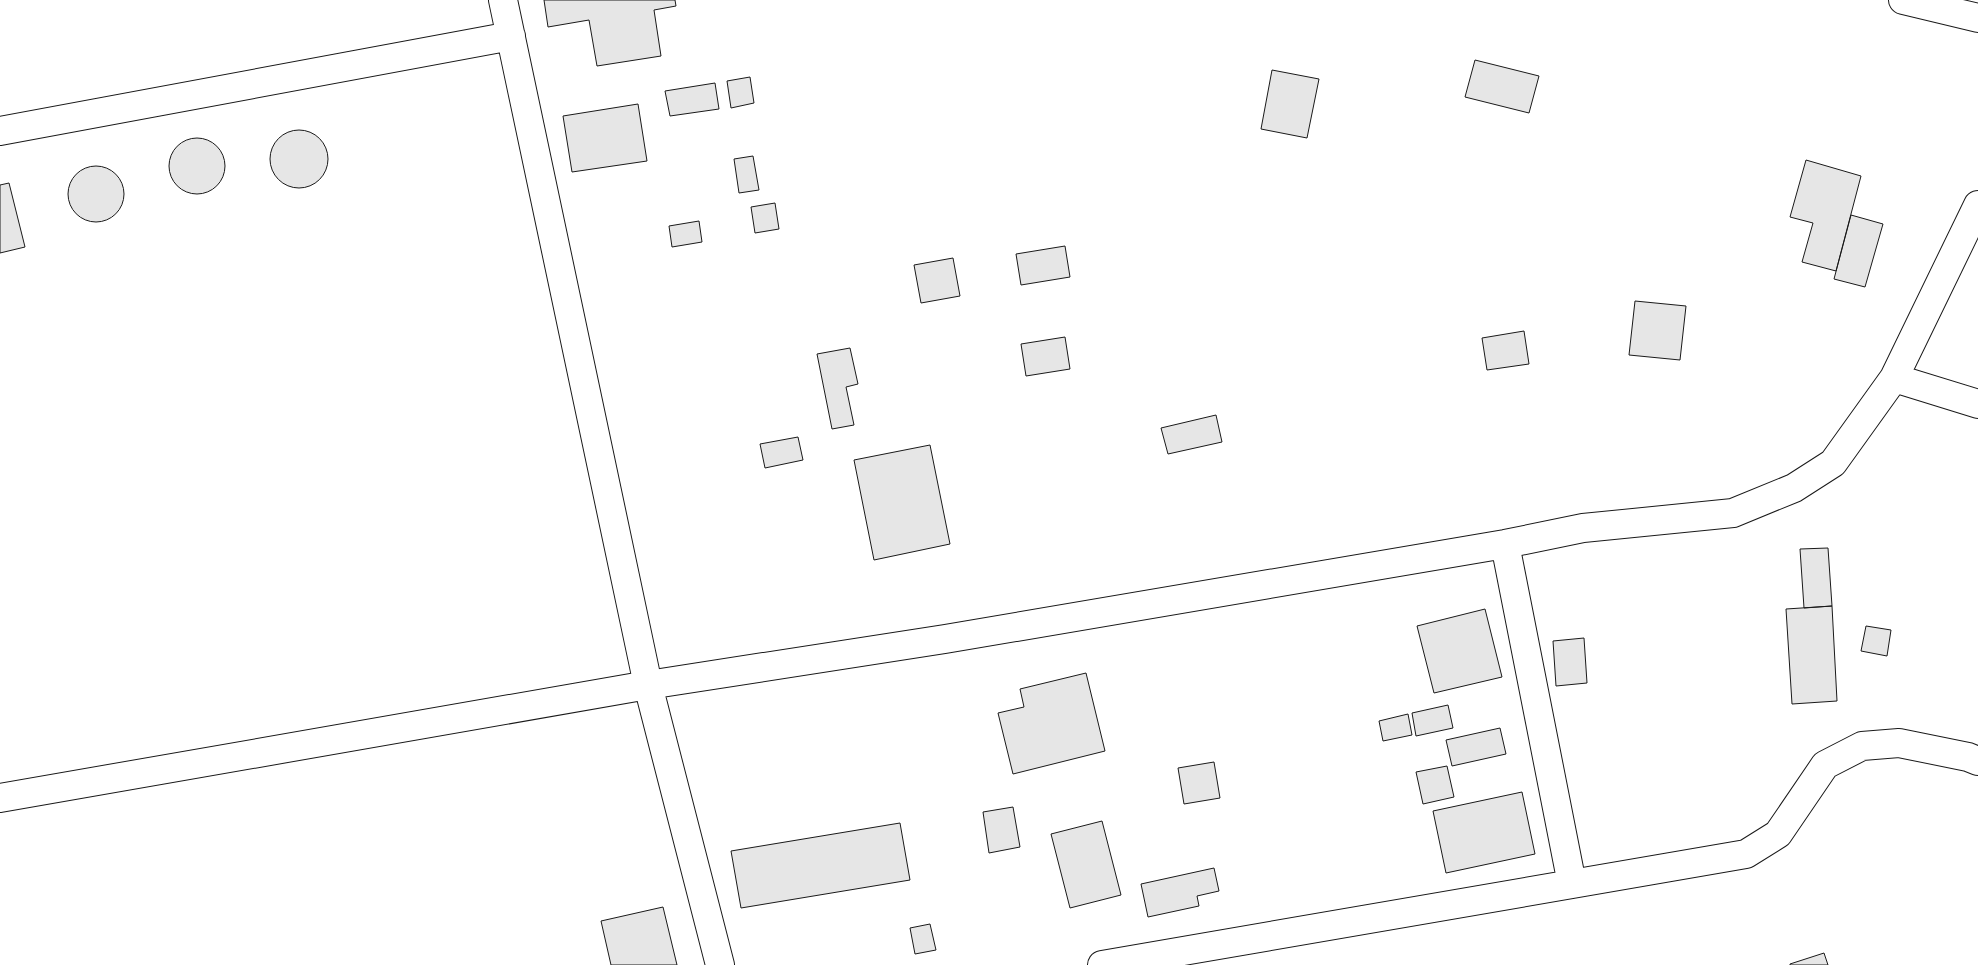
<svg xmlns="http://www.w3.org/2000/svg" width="1978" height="965" viewBox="0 0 1978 965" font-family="'Varela Round',sans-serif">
<rect width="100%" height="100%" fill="#fff"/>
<!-- building -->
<path fill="#e6e6e6" stroke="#1a1a1a" d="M544 0H675L676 6 654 10 661 56 597 66 589 20 548 27Z
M1475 60 1539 76 1529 113 1465 97Z
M1272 70 1319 79 1307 138 1261 129Z
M750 77 754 103 731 108 727 81Z
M715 83 719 109 670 116 665 91Z
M638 104 647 161 572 172 563 116Z
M270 159a29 29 0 1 1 58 0a29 29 0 1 1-58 0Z
M169 166a28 28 0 1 1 56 0a28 28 0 1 1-56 0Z
M753 156 759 190 739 193 734 159Z
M1806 160 1861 176 1836 271 1802 262 1813 223 1790 217Z
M68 194a28 28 0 1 1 56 0a28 28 0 1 1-56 0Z
M9 183 25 247 0 253V185Z
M775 203 779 229 755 233 751 207Z
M1851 215 1883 224 1865 287 1834 279Z
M699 221 702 242 672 247 669 226Z
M1065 246 1070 277 1021 285 1016 254Z
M953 258 960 296 921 303 914 265Z
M1635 301 1686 306 1680 360 1629 355Z
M1524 331 1529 364 1487 370 1482 338Z
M1065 337 1070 369 1026 376 1021 344Z
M850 348 858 384 846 387 854 425 832 429 817 354Z
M1216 415 1222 442 1168 454 1161 428Z
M798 437 803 460 765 468 760 444Z
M930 445 950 544 874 560 854 460Z
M1828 548 1832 606 1804 608 1800 549Z
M1832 606 1837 701 1792 704 1786 609Z
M1485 609 1502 677 1434 693 1417 626Z
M1866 626 1891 630 1887 656 1861 651Z
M1584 638 1587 683 1556 686 1553 641Z
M1086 673 1105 751 1013 774 998 713 1024 707 1020 689Z
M1448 705 1453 728 1416 736 1412 713Z
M1408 714 1412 735 1383 741 1379 721Z
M1500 728 1506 754 1452 766 1446 740Z
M1214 762 1220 798 1184 804 1178 768Z
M1447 766 1454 797 1423 804 1416 772Z
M1522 792 1535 854 1446 873 1433 811Z
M1013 807 1020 847 989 853 983 812Z
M1102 821 1121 895 1070 908 1051 834Z
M900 823 910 880 741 908 731 851Z
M1214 868 1219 891 1197 896 1199 906 1148 917 1141 884Z
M663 907 677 965H611L601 921Z
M930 924 936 950 915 954 910 928Z
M1824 953 1828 965H1790V964Z"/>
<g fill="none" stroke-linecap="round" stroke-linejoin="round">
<defs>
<path id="minor" d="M503 0 648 685 720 965
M1903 0 1978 18
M0 131 511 36
M1894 378 1978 205
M1505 544 1572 884
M0 798 648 685 945 639 1505 544 1583 528 1733 513 1794 488 1833 463 1894 378 1978 404
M1102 965 1746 854 1778 834 1825 765 1862 746 1899 743 1968 757 1978 761"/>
</defs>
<!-- minor casing -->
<use href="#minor" stroke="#1a1a1a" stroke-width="30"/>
<!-- minor -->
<use href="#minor" stroke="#fff" stroke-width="28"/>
</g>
</svg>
